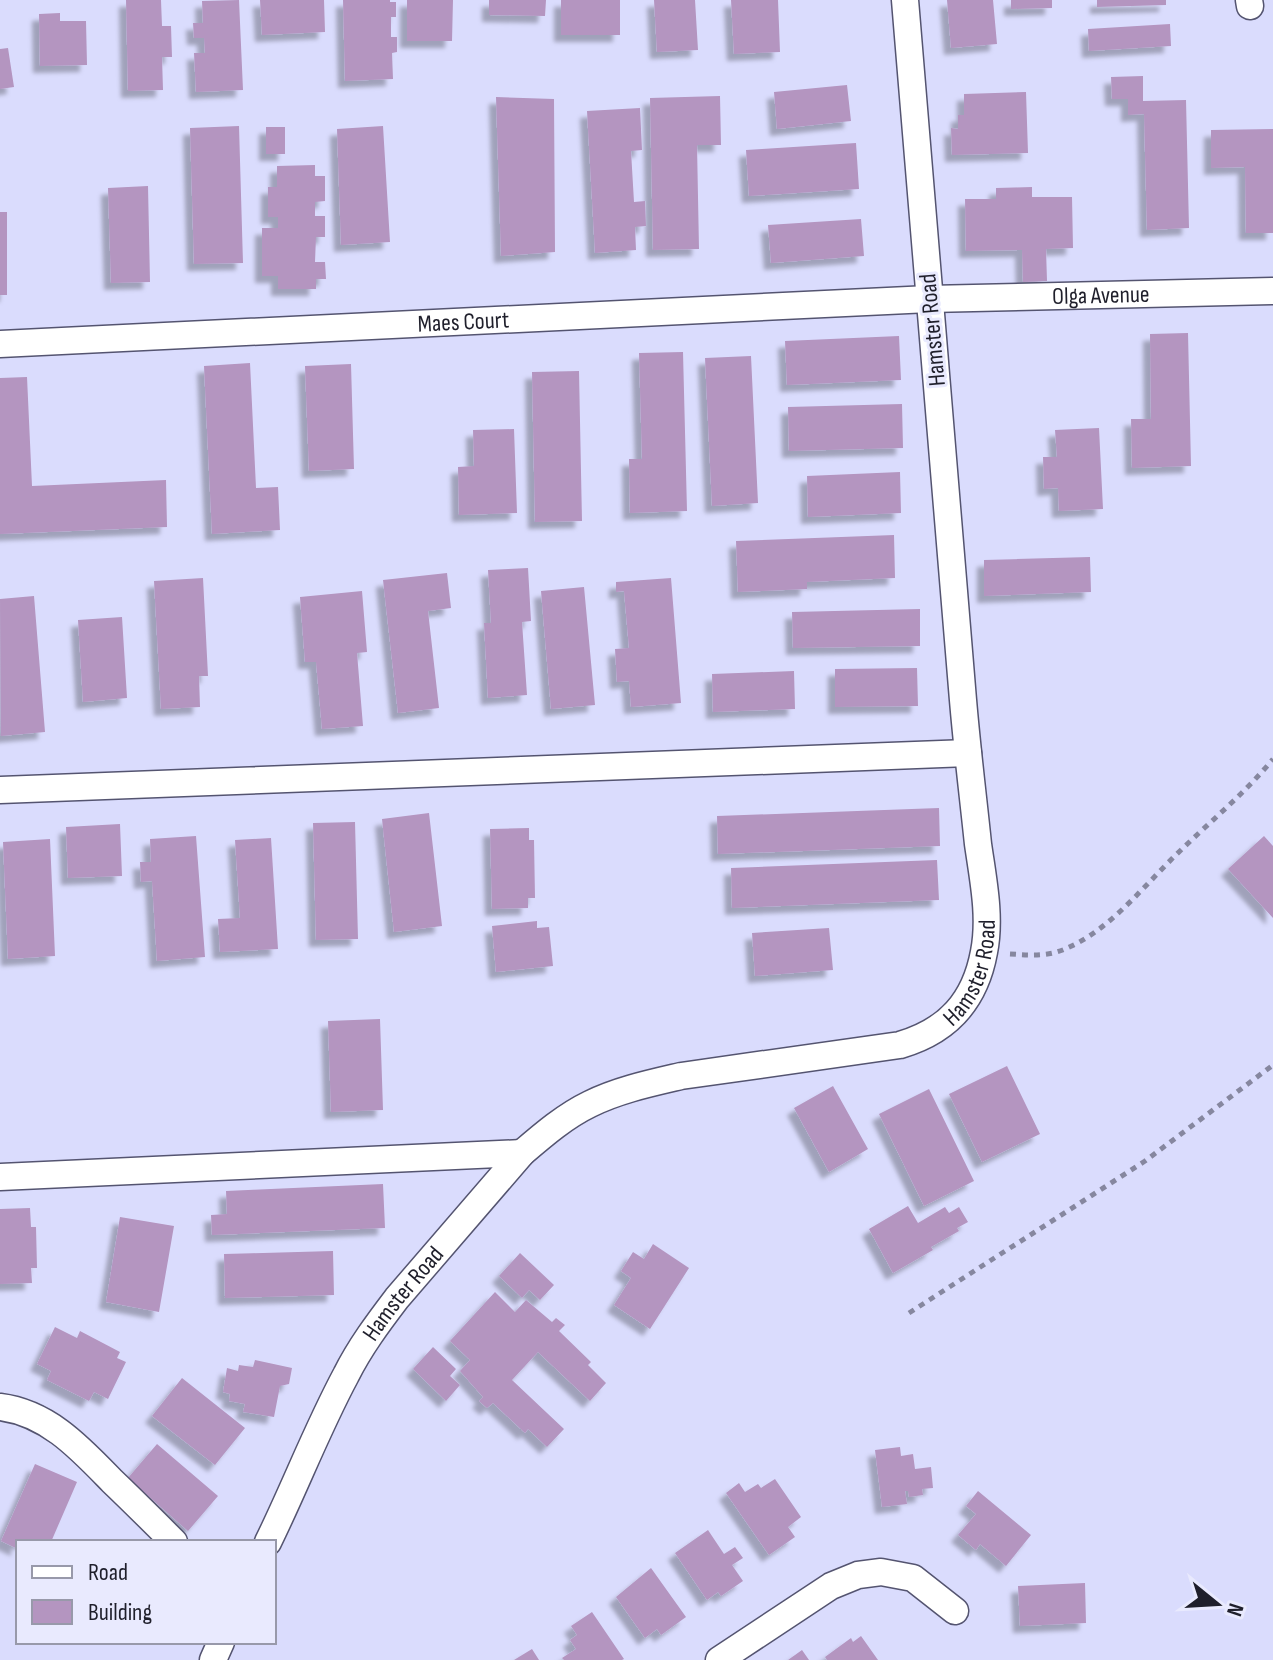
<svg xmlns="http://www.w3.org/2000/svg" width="1273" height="1660" viewBox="0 0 1273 1660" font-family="'Sofia Sans Condensed',sans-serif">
<defs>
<filter id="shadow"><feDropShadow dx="-7" dy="7" stdDeviation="2" flood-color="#0004"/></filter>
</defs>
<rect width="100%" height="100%" fill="#dadcfd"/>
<!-- building -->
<path fill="#b495c0" filter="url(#shadow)" d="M126 0H161L162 26H171L172 57H162L163 90 128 91Z
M239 0 243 90 196 92 194 53H205L204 38H194L193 23H203L202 1Z
M260 0H324L325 32 262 35Z
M343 0H390V2H396V17H391V37H397V52L392 53 393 79 345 81Z
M407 0H453L452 41H407Z
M489 0H546L545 16 489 15Z
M561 0H620V35H561Z
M654 0H695L698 50 657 52Z
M731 0H778L780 52 734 54Z
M947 0H993L997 44 951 48Z
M1011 0H1052V8L1011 9Z
M1097 0H1166V5L1097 7Z
M60 13V21H86L87 65 40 66 39 14Z
M1170 24 1171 46 1089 51 1088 29Z
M8 48 14 87 0 89V49Z
M1143 76V101L1186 100 1189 228 1147 230 1144 114 1128 115V99H1112L1111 77Z
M847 85 851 121 777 129 774 92Z
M1026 92 1028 153 952 155 951 128 958 129V115H964V94Z
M720 96 721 145H697L699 249 653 250 650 98Z
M496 97 554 99 555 252 501 256Z
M640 108 642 150 631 151 634 202 645 201 646 226 635 227 636 250 595 253 587 111Z
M239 126 243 263 194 264 190 128Z
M383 126 390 242 341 245 337 129Z
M266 127H285V154H266Z
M1273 129V233H1246L1245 167 1211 168V130Z
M856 143 859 189 749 196 746 150Z
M315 165V176H325V201L315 202V216H325V237H316L315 262H325L326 279H316V289H278V276H262V228H278V217H268V187H277V166Z
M148 186 150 282 111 283 108 188Z
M1032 187V197H1072L1073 248 1046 249 1047 281 1023 282 1022 250 966 251 965 199H996V188Z
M0 212H7V295H0Z
M861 219 864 256 771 263 768 225Z
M1188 333 1191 466 1132 468 1131 419H1151L1150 334Z
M899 336 901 380 787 385 785 341Z
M683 352 687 511 630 513 629 459H642L639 353Z
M751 356 758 503 712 506 705 358Z
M250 363 256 488 278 487 280 530 212 534 204 366Z
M351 364 354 469 309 471 305 366Z
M579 371 582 521 535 522 532 372Z
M27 377 32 486 166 480 167 527 0 534V378Z
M902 404 903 448 789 451 788 407Z
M1099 428 1103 509 1059 511 1058 488 1044 489 1043 457H1057L1055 430Z
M514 429 517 513 459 515 458 467 474 466 473 430Z
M900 472 901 513 808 517 807 476Z
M894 535 895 578 807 582V589L738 592 736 541Z
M1090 557 1091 592 984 596V560Z
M528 568 531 621 522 622 527 695 488 698 484 623H491L488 570Z
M447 573 451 608 428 611 439 708 398 713 383 580Z
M203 578 208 676H199L200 707 161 709 154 581Z
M671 578 681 703 631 707 629 681 617 682 615 649 629 648 624 591 616 592V582Z
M584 587 595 705 551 709 541 591Z
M362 591 367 652 357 653 363 726 322 729 316 662H305L300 597Z
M34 596 45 732 1 736 0 599Z
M920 609V646L793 648 792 612Z
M122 617 127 698 83 702 78 620Z
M917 668 918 706 835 707V669Z
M794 671 795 709 713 712 712 674Z
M939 808 940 846 718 854 717 816Z
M429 813 442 926 394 932 382 819Z
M355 822 358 939 316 940 313 823Z
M120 824 122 876 68 878 66 827Z
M529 828V840H534L535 898H528V908L492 909 490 829Z
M196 836 205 957 157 961 152 881 141 882 140 862H151L150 839Z
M1264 836 1273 846V918L1228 869Z
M271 838 278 949 220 952 218 919 240 918 235 840Z
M50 839 55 956 8 959 3 842Z
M937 860 939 900 732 908 731 868Z
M537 921V928L549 927 553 966 496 972 492 926Z
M829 928 833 970 755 976 752 933Z
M380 1019 383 1110 331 1112 328 1021Z
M1007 1066 1040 1134 982 1162 949 1094Z
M833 1086 868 1149 829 1172 794 1108Z
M929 1089 974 1181 924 1206 879 1114Z
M383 1184 385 1228 212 1235 211 1215 227 1214 226 1191Z
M908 1206 918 1223 945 1207 949 1213 959 1207 968 1222 957 1228 959 1231 931 1247 933 1250 893 1273 869 1229Z
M30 1208 31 1227H36L37 1268H31L32 1283 0 1284V1209Z
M120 1217 174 1226 159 1312 106 1302Z
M653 1244 689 1268 650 1329 614 1305 631 1278 621 1271 633 1252 644 1259Z
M333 1251 334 1295 225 1298 224 1254Z
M520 1253 554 1285 540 1300 529 1290 522 1298 499 1276Z
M495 1292 515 1312 526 1300 552 1322 556 1318 565 1325 559 1331 591 1362 588 1365 606 1383 590 1401 538 1352 512 1380 564 1429 547 1447 528 1429 525 1433 493 1403 487 1408 479 1401 483 1397 460 1371 470 1360 450 1341Z
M55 1327 77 1338 80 1331 120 1352 117 1358 126 1362 108 1399 94 1392 89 1401 47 1380 51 1371 37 1364Z
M433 1347 456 1369 450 1376 460 1385 446 1401 413 1369Z
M255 1360 292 1368 289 1384 280 1386 274 1417 243 1412 245 1404 229 1401 230 1394 223 1392 227 1368 238 1371 239 1365 253 1367Z
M182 1378 245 1428 215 1465 152 1416Z
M157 1444 218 1496 188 1531 128 1478Z
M900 1447 901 1456 913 1454 915 1469 931 1467 933 1488 922 1489 923 1495 909 1497 908 1491H905L907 1504 882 1507 875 1450Z
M35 1464 77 1482 51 1542H18V1549L1 1541Z
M775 1479 801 1517 788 1527 795 1537 769 1555 726 1493 739 1483 745 1492 758 1484 761 1488Z
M978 1491 1031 1535 1006 1566 980 1544 976 1550 958 1535 976 1514 966 1506Z
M708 1530 724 1554 735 1547 743 1558 732 1565 743 1581 721 1596 718 1592 707 1600 675 1553Z
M651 1568 686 1617 661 1635 657 1629 645 1638 616 1597Z
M1085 1583 1086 1623 1020 1626 1018 1586Z
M592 1612 624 1659 622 1660H564L562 1658 576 1649 570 1640 577 1635 571 1626Z
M861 1636 878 1660H827L825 1657 851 1638 853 1642Z
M532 1649 539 1660H514Z
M802 1650 809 1660H788Z"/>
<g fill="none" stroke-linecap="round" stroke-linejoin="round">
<defs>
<g id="minor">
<path d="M1249 0 1250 6"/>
<path id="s1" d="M0 344 929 299 1273 291"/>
<path d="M0 790 968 753"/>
<path d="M0 1177 522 1153"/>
<path d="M0 1407C48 1413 80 1448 112 1481 133 1501 154 1522 174 1542"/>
<path id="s2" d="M268 1542C295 1487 317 1429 346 1375 360 1347 378 1323 397 1298L522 1153C543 1135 565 1116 590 1104 618 1090 651 1083 681 1076L900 1045C948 1031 975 1001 984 952 991 917 983 879 978 844 973 796 967 748 963 700 943 466 924 233 905 0"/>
<path d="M213 1660 221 1642"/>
<path d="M719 1660 831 1586 858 1575 881 1572 913 1578 955 1611"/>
</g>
</defs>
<!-- minor casing -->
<use href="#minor" stroke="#545470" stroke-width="29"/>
<!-- path -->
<path stroke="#86879f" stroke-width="5" stroke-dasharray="6 6" stroke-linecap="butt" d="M1010 954C1028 955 1047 957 1065 949 1111 930 1145 884 1181 850 1212 820 1245 793 1273 759
M909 1313 1145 1161 1273 1065"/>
<!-- minor -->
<use href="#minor" stroke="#fff" stroke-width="26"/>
</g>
<g text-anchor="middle" stroke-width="6" stroke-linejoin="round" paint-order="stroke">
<!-- street labels -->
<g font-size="24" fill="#1f1f2b" stroke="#e9eafe">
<text dy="8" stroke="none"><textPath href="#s1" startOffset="1102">Olga Avenue</textPath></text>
<text dy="8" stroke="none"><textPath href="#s1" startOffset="464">Maes Court</textPath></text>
<text transform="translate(932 330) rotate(-95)" y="8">Hamster Road</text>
<text dy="8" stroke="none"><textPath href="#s2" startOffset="978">Hamster Road</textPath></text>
<text dy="8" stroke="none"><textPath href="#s2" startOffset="284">Hamster Road</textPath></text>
</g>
</g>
<!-- legend -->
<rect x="16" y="1540" width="260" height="104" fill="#e9eafe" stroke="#9899aa" stroke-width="2"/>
<rect x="32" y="1566" width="40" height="12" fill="#ffffff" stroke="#9899aa" stroke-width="2"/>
<text x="88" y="1580" font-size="24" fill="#1f1f2b">Road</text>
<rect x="32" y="1600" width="40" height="24" fill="#b495c0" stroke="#9899aa" stroke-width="2"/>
<text x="88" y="1620" font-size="24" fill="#1f1f2b">Building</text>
<!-- north arrow -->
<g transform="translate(1217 1604) rotate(108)" stroke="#e9eafe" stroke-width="6" paint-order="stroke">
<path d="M0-6L14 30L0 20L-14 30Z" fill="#1f1f2b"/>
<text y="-12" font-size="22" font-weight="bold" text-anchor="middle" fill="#1f1f2b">N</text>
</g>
</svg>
